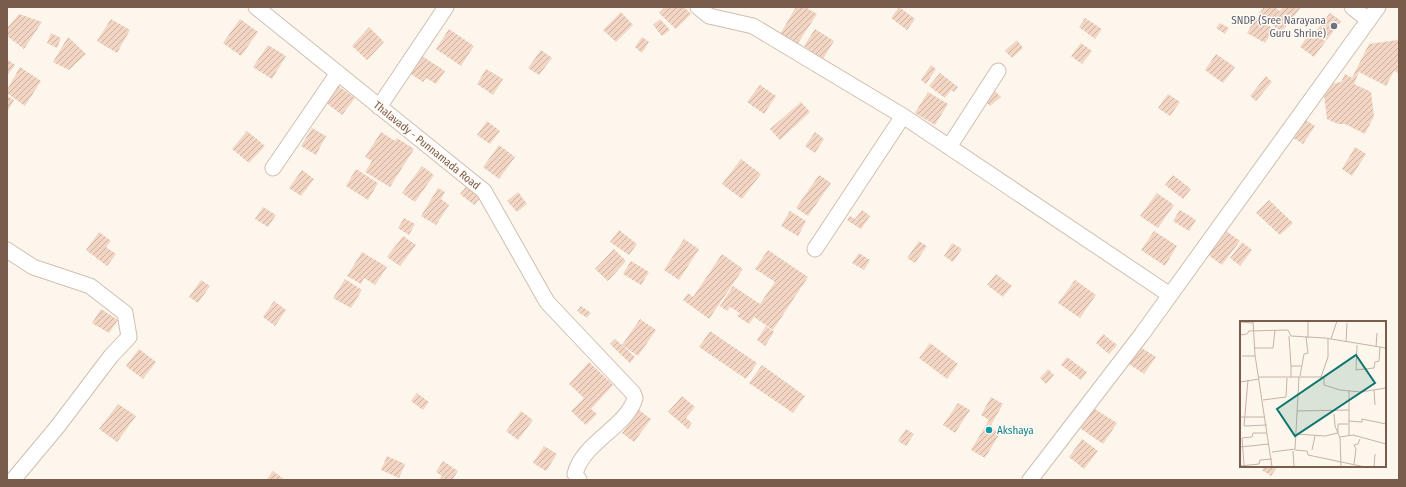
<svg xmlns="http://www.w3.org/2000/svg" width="1406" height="487" viewBox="0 0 1406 487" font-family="'Fira Sans Condensed',sans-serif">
<defs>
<pattern id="building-hatch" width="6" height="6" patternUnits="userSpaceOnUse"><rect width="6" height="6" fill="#f3d5c3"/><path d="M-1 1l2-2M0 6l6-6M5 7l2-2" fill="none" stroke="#cab0a1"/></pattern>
</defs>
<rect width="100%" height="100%" fill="#fdf6ec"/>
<!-- building -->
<path fill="url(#building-hatch)" d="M665 7H684L691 14 676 29 659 13Z
M796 7H805L817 14 796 46 779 36Z
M899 7 915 19 907 30 891 18Z
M1264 7H1274L1280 11 1283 7H1301L1282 32 1258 15Z
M621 12 633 25 616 42 603 30Z
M1330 13 1341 21 1327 40 1316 31Z
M19 14 42 22 24 49 7 36V28Z
M1085 18 1102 29 1095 39 1079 27Z
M1256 18 1274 29 1265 43 1247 33Z
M111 19 130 30 117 53 97 41Z
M240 19 258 32 241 56 223 43Z
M660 19 670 30 662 36 653 25Z
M1220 23 1229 28 1225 34 1216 28Z
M369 27 384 42 367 60 352 46Z
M449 29 474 46 461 66 436 49Z
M815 29 834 41 823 59 804 46Z
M1311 31 1326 41 1314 57 1300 47Z
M51 33 61 38 57 48 47 43Z
M68 37 86 54 69 70 53 62Z
M642 37 649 42 642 53 635 47Z
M1017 40 1023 48 1012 58 1005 51Z
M1397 40 1399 41V73L1394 71 1386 86 1359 72 1354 84 1371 92 1374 116 1365 134 1345 124H1338L1327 119 1324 95 1330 84 1341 82 1345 74 1352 78 1369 44Z
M1081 43 1092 51 1082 64 1071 56Z
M268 45 286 56 272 79 253 67Z
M541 50 552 58 539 75 528 68Z
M419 54 445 71 436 84 426 78 423 82 408 72Z
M1216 54 1235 67 1223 83 1205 70Z
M7 59 15 65 7 76Z
M931 65 936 69 926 84 921 80Z
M20 67 41 81 25 106 7 93V90Z
M486 69 503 79 493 95 477 84Z
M940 73 958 87 954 92 951 90 945 98 929 86Z
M1266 76 1272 82 1256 101 1250 96Z
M337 85 355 98 342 115 325 102Z
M760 85 776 96 764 114 747 102Z
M993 89 1001 97 990 106 983 98Z
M928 92 948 104 935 125 915 113Z
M1168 94 1180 102 1170 116 1158 108Z
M7 96 14 100 7 112Z
M801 102 810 112 780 140 770 129Z
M1304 119 1315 126 1303 144 1292 137Z
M487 121 500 131 490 144 477 135Z
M312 128 326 136 316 155 301 146Z
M247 131 265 146 249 163 232 149Z
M381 132 395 141 397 138 414 149 390 187 365 172 372 161 365 157Z
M815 132 824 139 815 153 805 146Z
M499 145 515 157 499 179 483 167Z
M1355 147 1366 154 1352 176 1342 169Z
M741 159 761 174 742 199 722 184Z
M422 166 434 175 415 202 402 193Z
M356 169 378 183 368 200 346 186Z
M302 170 314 179 301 196 289 188Z
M819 175 831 183 808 216 796 208Z
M1173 175 1191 189 1183 199 1165 185Z
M470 182 484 194 474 205 460 194Z
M438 188 445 192 441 199 449 205 436 225 421 216Z
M518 192 527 204 517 212 507 201Z
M1157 193 1174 205 1158 228 1140 216Z
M1269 200 1293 223 1280 235 1256 213Z
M263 207 276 215 268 227 255 219Z
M862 210 870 216 861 229 847 220 850 216 855 219Z
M1180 210 1196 220 1189 231 1173 221Z
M790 211 806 221 798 236 781 226Z
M404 218 415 224 409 235 398 228Z
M1222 228 1240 241 1222 265 1204 252Z
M619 230 637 244 629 255 610 242Z
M1154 231 1177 246 1165 266 1141 250Z
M99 232 111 241 106 247 116 254 107 266 86 250Z
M403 236 416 245 400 266 387 257Z
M684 239 699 249 679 280 664 270Z
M919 241 927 246 915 263 907 258Z
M1242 242 1252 250 1240 266 1230 258Z
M952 243 962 249 953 262 944 256Z
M614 249 626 261 608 281 595 269Z
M768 250 808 277 773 330 754 317 749 324 737 316 740 313 730 307 727 311 720 306 733 286 760 304 775 282 755 269Z
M362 252 387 267 375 285 364 278 361 284 347 276Z
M859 253 870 260 864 270 852 263Z
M722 254 743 269 709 319 683 300 688 293 693 297Z
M631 261 649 272 641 285 623 274Z
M996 274 1012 286 1003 297 987 285Z
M345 279 362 290 351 308 333 298Z
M201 280 210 286 198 303 189 297Z
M1075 280 1096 295 1080 318 1058 303Z
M274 301 286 310 275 326 263 317Z
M581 306 591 313 587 318 577 311Z
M101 309 118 320 109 333 92 323Z
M640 319 656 330 638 356 622 345 635 357 630 363 610 344 615 339 622 345Z
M766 326 774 332 765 346 757 340Z
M710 331 757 363 746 379 699 347Z
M1103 334 1117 345 1109 354 1096 343Z
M930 343 958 364 947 379 919 358Z
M1140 347 1156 357 1144 374 1129 364Z
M139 349 156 362 143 379 126 366Z
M1067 357 1087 372 1081 380 1061 365Z
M589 362 613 385 591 409 597 414 586 425 571 411 584 398 569 384Z
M762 365 805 396 793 413 749 383Z
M1048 369 1054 375 1046 384 1040 378Z
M417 393 429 402 423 410 411 401Z
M682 396 695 407 686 418 692 423 688 429 668 412Z
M991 397 1003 404 990 427 1000 433 985 458 971 450 989 420 981 415Z
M958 403 970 410 955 433 943 425Z
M118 404 136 416 117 442 99 429Z
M1090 406 1117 423 1103 444 1077 426Z
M639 410 651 419 634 442 622 433Z
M521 411 533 420 518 440 506 431Z
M906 429 914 434 906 446 898 441Z
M1082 439 1098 451 1084 469 1069 457Z
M544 446 557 454 546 471 533 463Z
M387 456 405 464 399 478 381 470Z
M443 461 458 471 452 480H439L442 476 436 472Z
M1265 466H1278L1271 476 1262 470Z
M273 471 285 480H266Z"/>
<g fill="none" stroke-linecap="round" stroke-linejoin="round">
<defs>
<path id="minor" d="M256 7 484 191 547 302 633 393 635 398C627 427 582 443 575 474L579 480
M698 7 709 16 753 26 903 116 1170 295
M1352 7 1368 20
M379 107 446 7
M949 147 998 71
M273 168 338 73
M815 249 903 116
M7 250 33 267 90 286 125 313 129 337 111 356 58 426 13 480
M1030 480 1142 334 1378 7"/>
</defs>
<!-- minor casing -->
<use href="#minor" stroke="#d1beb0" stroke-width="17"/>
<!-- minor -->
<use href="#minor" stroke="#fff" stroke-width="15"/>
</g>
<!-- markers -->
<circle fill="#6b7280" stroke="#fffaf3" stroke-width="1.5" cx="1334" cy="26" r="4"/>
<circle fill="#0f9aa8" stroke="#fffaf3" stroke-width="1.5" cx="989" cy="430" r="4"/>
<g text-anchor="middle" stroke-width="3" stroke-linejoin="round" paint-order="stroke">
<!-- worship labels -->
<g font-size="11" fill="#5b616d" stroke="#fffaf3" text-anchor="end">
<text x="1326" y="24">SNDP (Sree Narayana<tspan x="1326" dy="13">Guru Shrine)</tspan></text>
</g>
<!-- street labels -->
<g font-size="11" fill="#7a5c4d" stroke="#fffaf3">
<text transform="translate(427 145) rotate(39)" y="4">Thalavady - Punnamada Road</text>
</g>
<!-- culture labels -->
<g font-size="11" fill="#0d838f" stroke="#fffaf3" text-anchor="start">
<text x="997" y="434">Akshaya</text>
</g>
</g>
<!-- overview -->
<g transform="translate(1240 321)">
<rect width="146" height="146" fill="#fdf6ec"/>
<path fill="none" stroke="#c5b3a7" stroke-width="1" d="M13 0 15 34 32 146M68 0V17M0 1 13 2M0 14 7 13 9 10 48 9 51 15 85 17 146 27M49 15 51 45M91 18 97 0M106 21 107 2M117 24 116 49 134 47 135 41 139 40 140 26M136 26 137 12M14 27H33L35 9M2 35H15M60 55 64 33 68 32 66 16M19 56H81L84 57V64L100 69 121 71 146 67M51 56V45H61M81 56 88 36V18M8 59 4 105 27 104M0 61 19 58M134 69 135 84M23 79 46 76 47 57M57 90 109 89M94 93 95 105 100 117 101 146M0 96H25M108 100 122 101V98L146 103M57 113 85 115 98 112V103H108M109 115V70M100 116 113 114 146 123M0 126 29 123M55 129 67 130 68 134 125 146M72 129 75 115M53 130 54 146M32 131 55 128 59 56M114 143 116 128 114 124 118 123 120 118M4 144 2 117 12 116 13 112H27M0 145 19 143 20 139 32 138M134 146 135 133"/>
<path fill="#0f766e" fill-opacity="0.15" stroke="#0f766e" stroke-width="2" d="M116 34 135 62 55 115 37 88Z"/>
<rect width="146" height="146" fill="none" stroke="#7a5c4d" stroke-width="2"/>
</g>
<!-- border -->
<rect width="1406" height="487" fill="none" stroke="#7a5c4d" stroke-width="16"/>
</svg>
